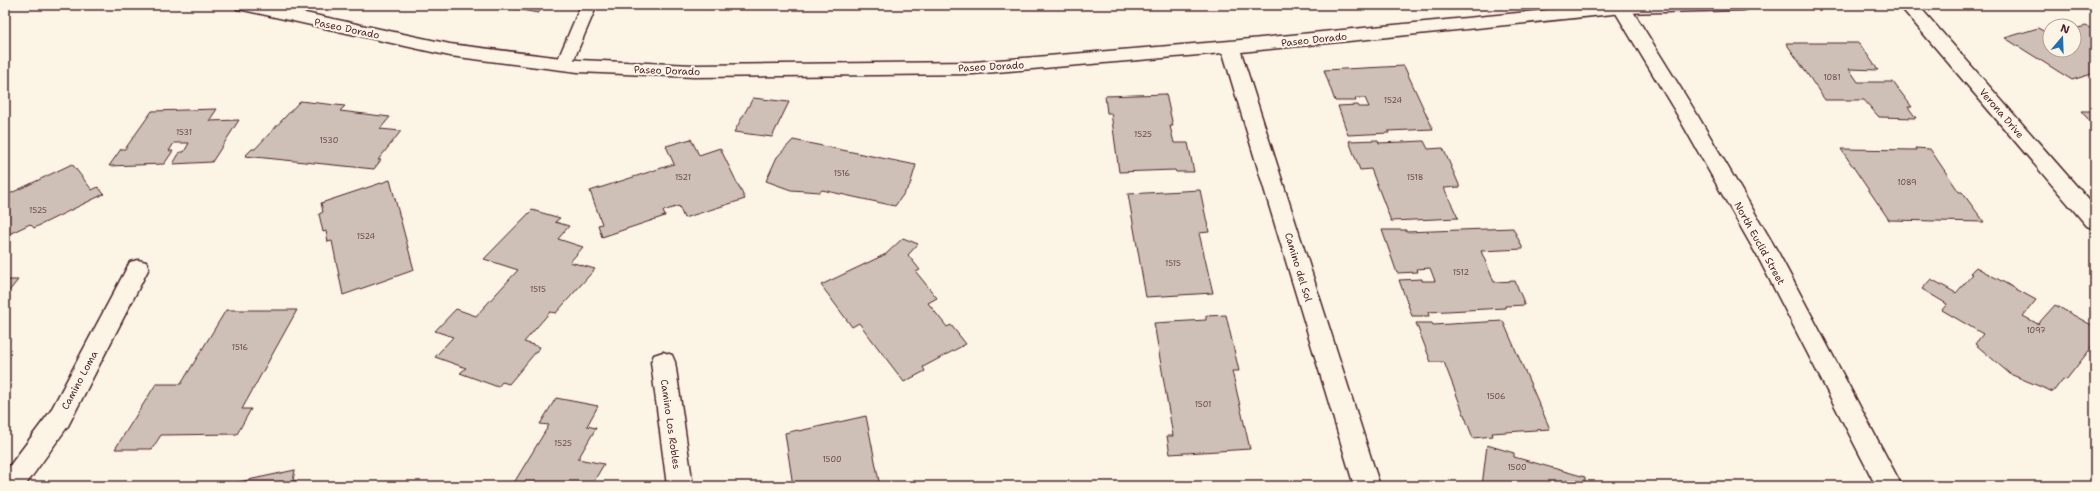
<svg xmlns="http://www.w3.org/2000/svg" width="2100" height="491" viewBox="0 0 2100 491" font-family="'Shantell Sans',sans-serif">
<rect width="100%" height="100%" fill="#fcf5e5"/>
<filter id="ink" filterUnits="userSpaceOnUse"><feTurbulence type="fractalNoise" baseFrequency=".025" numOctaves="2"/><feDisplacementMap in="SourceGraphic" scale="8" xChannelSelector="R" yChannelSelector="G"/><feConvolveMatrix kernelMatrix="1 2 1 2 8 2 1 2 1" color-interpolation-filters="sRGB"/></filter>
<g filter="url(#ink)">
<!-- building -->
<path fill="#cfc0b7" stroke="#4a1f2b" d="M493 5H547L538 13Z
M2086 26 2095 31V73L2072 80 2005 38 2038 28 2050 35V50H2074V29Z
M1786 43H1859L1878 70 1849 69 1858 82H1893L1912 107H1908L1916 118 1879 117 1864 100H1825Z
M1404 66 1433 129 1388 131 1389 133 1348 135 1338 106 1358 105 1359 107H1369L1365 98H1355L1356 101H1335L1324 70Z
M1166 94 1173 126H1170L1174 143H1188L1194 172H1176L1175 170 1119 172 1111 113H1107L1105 96Z
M753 98 789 102 772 137 734 132Z
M300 101 345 106 340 111 390 117 380 129 401 131 378 160H381L374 169 245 156 252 149H255Z
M217 109 209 121 239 120 212 162 173 164 180 152H184L189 143H174L169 151H173L164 164 109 166 121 149H125L152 111Z
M2081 111H2095V127Z
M691 139 699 155 720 148 745 199 684 218 679 206 663 211 665 216 602 237 598 225 602 224 590 191 674 164 666 146Z
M793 140 916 165 910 185 895 206 822 190 820 192 791 190 766 181 777 157Z
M1378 140 1379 143 1424 141 1428 149 1443 148 1460 187 1444 188 1458 218 1391 221 1371 169 1360 170 1349 141Z
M1915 148 1930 149 1959 192H1962L1984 222 1889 220 1841 149 1916 150Z
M72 164 92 190 98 187 104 194 34 228 30 224 5 236V196Z
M390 180 414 270 343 295 332 241 328 242 326 231 323 232 319 214 323 212 321 203Z
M1200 190 1209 232 1199 233 1213 293 1146 297 1128 194Z
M532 210 560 218 555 222 569 226 558 239 583 247 570 262 595 269 556 313 550 312 524 342 540 347 509 384 502 382 498 387 460 373 466 368 435 357 453 337 435 331 456 309 476 316 518 270 484 259Z
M1513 228 1523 249 1481 251 1494 282 1515 281 1525 305 1505 306V308L1428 312 1429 316H1412L1399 280 1422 279V281H1435L1430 268 1417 269 1418 272 1397 273 1382 230H1406V232Z
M903 238 918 244 908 255 920 270 916 272 937 298 928 303 947 327 951 325 966 344 923 367 925 371 904 382 859 323 852 327 821 285 886 254Z
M1976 267 2036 300 2023 316 2038 324 2055 305 2095 327V343L2066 380 2063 379 2053 392 2010 374 1975 344 1983 334 1942 310 1947 304 1922 289 1931 279 1956 293 1973 274 1970 273Z
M5 280H18L5 296Z
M226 310H297L242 409H251L237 434 161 435 152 449H115L156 384H181Z
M1226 315 1239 371H1232L1250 449 1170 454 1167 436H1173L1154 323 1206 320V316Z
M1503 321 1550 429 1492 433 1493 436 1473 438 1444 362H1431L1416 323H1432L1433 325Z
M556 398 598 406 587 426 596 428 578 459 604 464 591 486H512L549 425 540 424Z
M866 416 880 486H793L785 433 798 430 799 431Z
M1487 445 1514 453V457L1585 477V486H1482Z
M295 470 293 481 296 480 295 486H238L239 482Z"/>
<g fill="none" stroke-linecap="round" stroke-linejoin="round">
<defs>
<path id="service" d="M581 5H597L572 64 570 68 564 69 558 68 556 64Z"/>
<path id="minor" d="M234 5H268L450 44 578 60 694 65 973 62 1230 41 1599 5H1751L1748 9 1742 10 1623 13 1241 52 1380 486H1354L1223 53 973 74 694 77 578 72 450 56 243 10 237 9Z
M1899 5H1918L2095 207V229L2087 226Z
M138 260 146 262 149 268 68 426 25 486H5V472L50 412 130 262Z
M663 352 672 355 675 362 693 486H667L651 362 654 355Z"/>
<path id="secondary" d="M1611 5H1629L1695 111 1779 254 1902 486H1876L1760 261 1675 111Z"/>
</defs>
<!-- service casing -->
<use href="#service" stroke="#4a1f2b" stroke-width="3"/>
<!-- minor casing -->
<use href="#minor" stroke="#4a1f2b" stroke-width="3"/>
<!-- secondary casing -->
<use href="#secondary" stroke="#4a1f2b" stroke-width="3"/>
<!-- service -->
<use href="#service" fill="#fcf5e5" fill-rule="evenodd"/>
<!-- minor -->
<use href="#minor" fill="#fcf5e5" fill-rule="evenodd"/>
<!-- secondary -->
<use href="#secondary" fill="#fcf5e5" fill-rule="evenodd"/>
</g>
</g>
<g text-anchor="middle" stroke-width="4" stroke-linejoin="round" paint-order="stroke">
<!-- number labels -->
<g font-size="8" fill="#6b474e">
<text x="1832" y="80">1081</text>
<text x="1393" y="103">1524</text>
<text x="184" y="135">1531</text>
<text x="1143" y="137">1525</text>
<text x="329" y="143">1530</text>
<text x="842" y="176">1516</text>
<text x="683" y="180">1521</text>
<text x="1415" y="180">1518</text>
<text x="1907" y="185">1089</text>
<text x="38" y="213">1525</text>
<text x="366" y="239">1524</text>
<text x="1173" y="266">1515</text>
<text x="1461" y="275">1512</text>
<text x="538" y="292">1515</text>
<text x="2036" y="333">1097</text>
<text x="240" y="350">1516</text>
<text x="1496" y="399">1506</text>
<text x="1203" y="407">1501</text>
<text x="563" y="446">1525</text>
<text x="832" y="462">1500</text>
<text x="1517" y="470">1500</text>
</g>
<!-- street labels -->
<g font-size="10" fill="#4a1f2b" stroke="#fcf5e5">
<text transform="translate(347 28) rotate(12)" y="4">Paseo Dorado</text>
<text transform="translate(1314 39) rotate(-6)" y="4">Paseo Dorado</text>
<text transform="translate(991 66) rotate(-3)" y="4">Paseo Dorado</text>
<text transform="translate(667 70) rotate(2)" y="4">Paseo Dorado</text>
<text transform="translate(2002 113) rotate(49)" y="4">Verona Drive</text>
<text transform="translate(1760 243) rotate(61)" y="4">North Euclid Street</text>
<text transform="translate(1299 267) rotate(73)" y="4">Camino del Sol</text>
<text transform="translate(79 380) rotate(-62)" y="4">Camino Loma</text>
<text transform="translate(671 424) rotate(82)" y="4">Camino Los Robles</text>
</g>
</g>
<!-- margin -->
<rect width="2100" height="491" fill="none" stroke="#fcf5e5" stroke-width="20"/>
<rect x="10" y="10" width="2080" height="471" fill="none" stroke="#4a1f2b" stroke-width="1.5" filter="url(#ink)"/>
<!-- north arrow -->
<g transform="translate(2062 38) rotate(19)"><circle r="19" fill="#fcf5e5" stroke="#b59f9b"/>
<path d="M0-3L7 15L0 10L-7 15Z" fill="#1f6fb2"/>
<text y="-6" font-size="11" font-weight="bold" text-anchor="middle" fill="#4a1f2b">N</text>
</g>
</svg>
